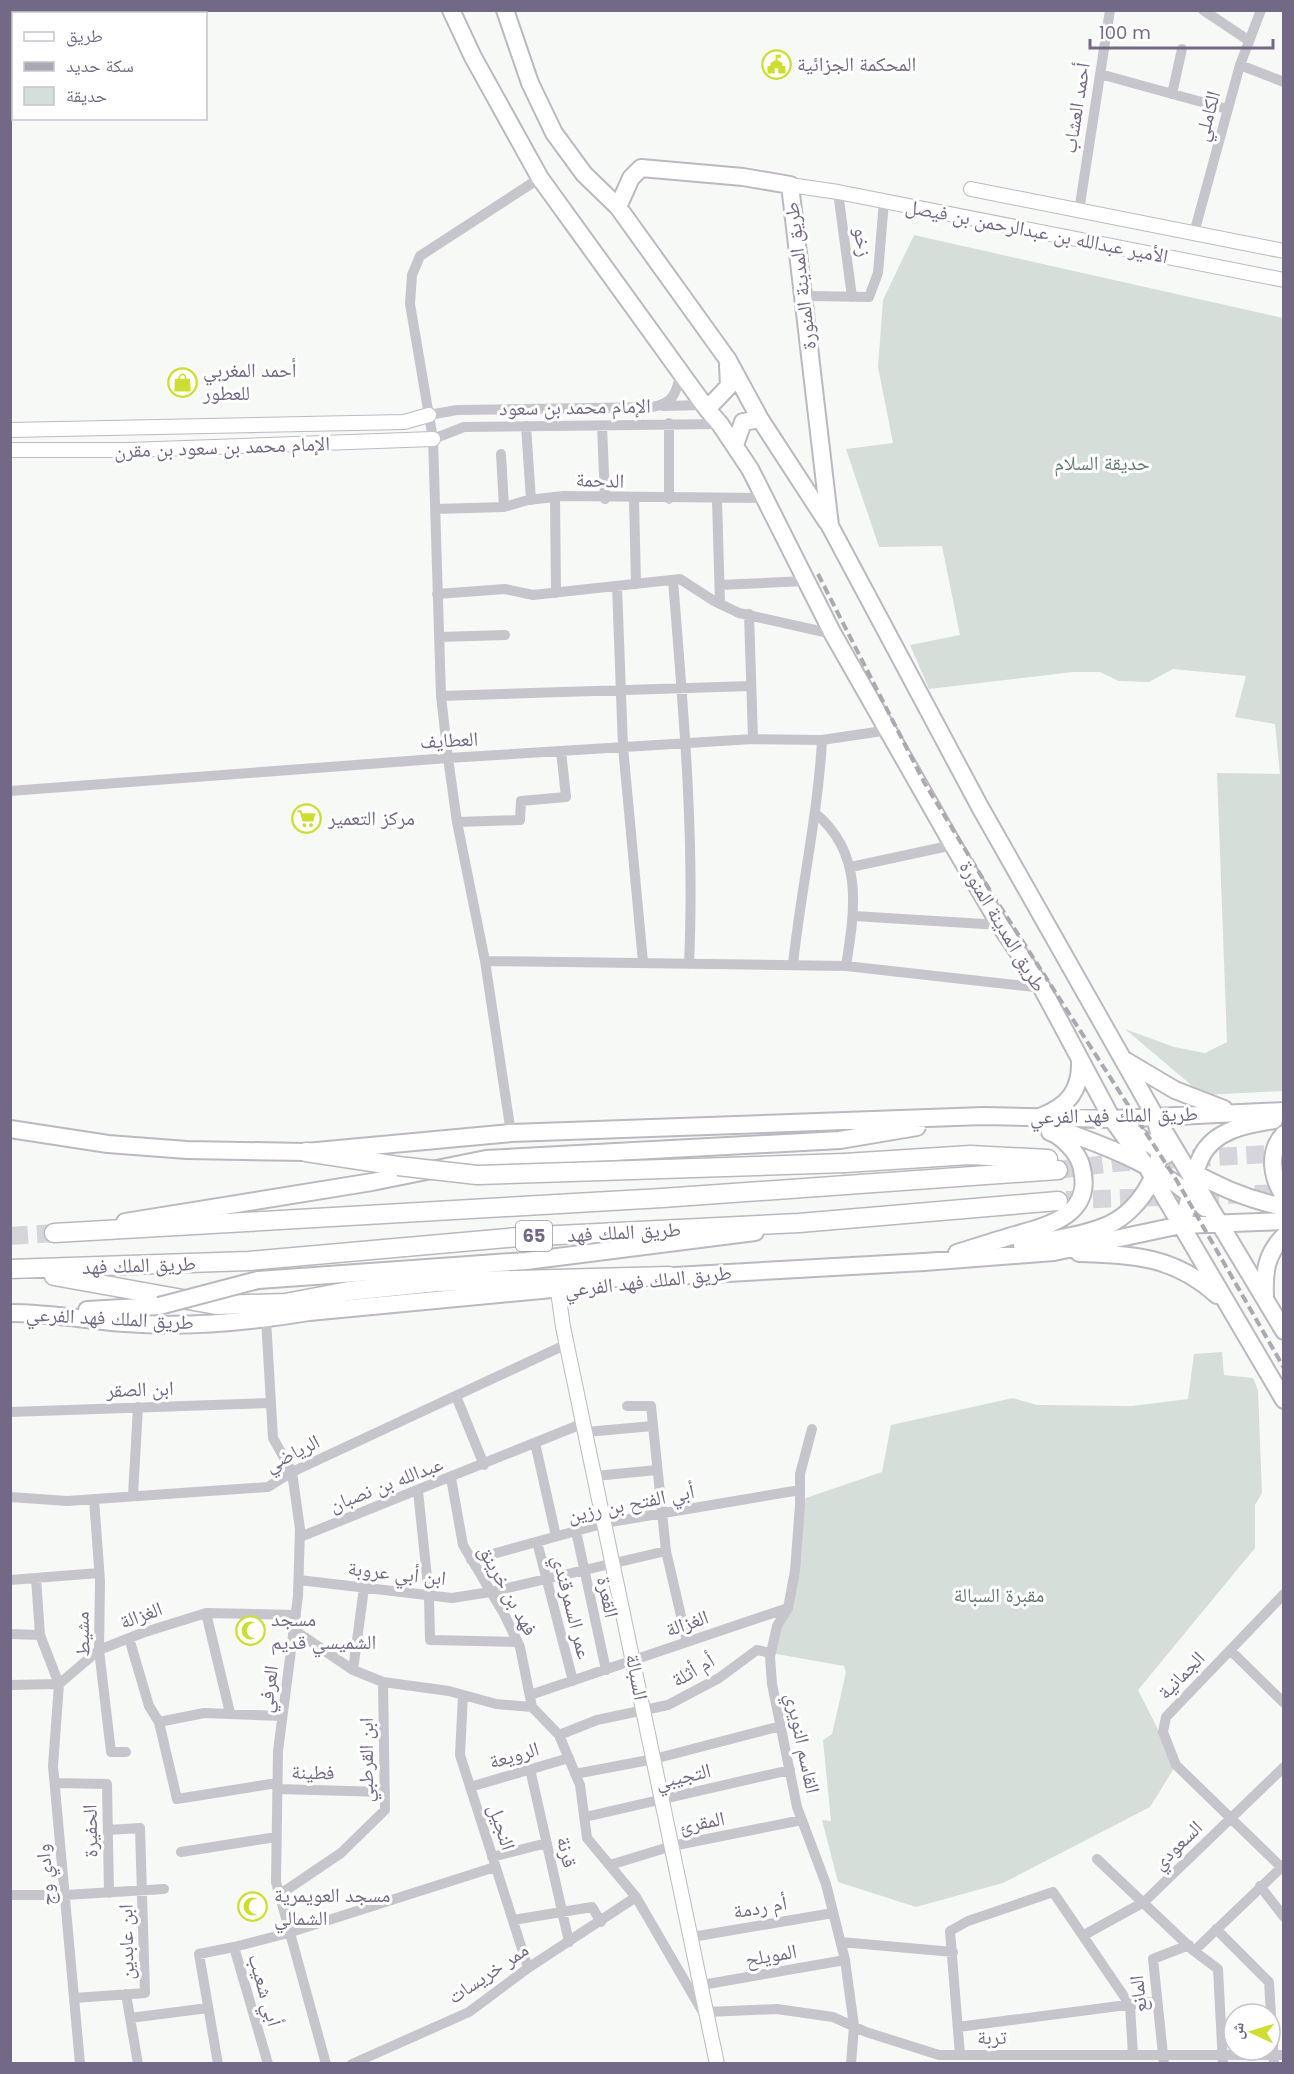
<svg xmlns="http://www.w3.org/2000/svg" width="1294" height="2074" viewBox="0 0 1294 2074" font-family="Poppins,'Noto Naskh Arabic',sans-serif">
<rect width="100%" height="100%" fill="#f7f9f7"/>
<!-- green -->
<path fill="#d6deda" d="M914 235 1283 318V1091L1203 1095 1125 1029 1174 1047 1205 1053 1227 1042 1217 773 1280 774 1275 724 1235 717 1246 676 1173 669 1149 682 1119 681 1100 672H1073L929 689 910 645 960 635 942 546 879 547 846 449 893 443 878 367 883 300Z
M1222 1352 1224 1375 1253 1378 1258 1390 1262 1493 1255 1505V1548L1138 1690 1176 1765 1150 1807 1003 1883 916 1907 838 1882 822 1820 831 1821 823 1740 832 1734 846 1672 844 1666 771 1653 788 1608 800 1500 882 1472 891 1425 1013 1398 1037 1405 1132 1406 1188 1399 1194 1354Z"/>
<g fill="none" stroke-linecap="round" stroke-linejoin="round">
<!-- highway-tunnel -->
<path stroke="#d6d5db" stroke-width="18" stroke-dasharray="18 9" stroke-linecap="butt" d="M1058 1170 1114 1163 1284 1153
M1066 1200 1284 1193
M10 1236 54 1233"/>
<defs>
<path id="secondary" d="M790 185 838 192 1284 280
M971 189 1284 251
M10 430 404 422 429 415
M10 450H129L433 439
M558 1291 563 1327 717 2064"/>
<path id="primary" d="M451 10 473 57 540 178 707 409 720 424 750 469 833 634 953 845 1000 925 1042 988 1112 1119 1147 1167 1284 1400
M505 10 530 83 554 133 584 174 618 207 728 360 760 419
M618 207 631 178 641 168 743 177 790 185 830 526 980 807 1155 1116 1284 1331
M707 409 729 386 728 365
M735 445 743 422 760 419 827 522
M1126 1061 1175 1090 1224 1109
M1042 1116C1068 1106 1081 1090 1080 1061
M1038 1122C1096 1142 1160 1164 1205 1208
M1120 1124 1166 1155
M10 1129 108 1144 187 1150 306 1152 511 1133 983 1116 1112 1119 1284 1111
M1284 1134C1267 1152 1272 1178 1284 1196
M1188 1169C1218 1187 1249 1200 1284 1207
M125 1222 372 1182 486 1159 840 1140 917 1127
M1181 1225C1191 1203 1191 1177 1201 1157 1214 1130 1247 1124 1274 1120
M1022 1245C1050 1240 1082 1236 1108 1225 1143 1209 1169 1162 1157 1125
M957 1253C976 1247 995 1241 1015 1235 1051 1225 1095 1214 1081 1165 1078 1153 1062 1136 1050 1132
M1079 1253C1134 1255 1174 1256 1217 1295
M656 1277 924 1262 1054 1252 1181 1225 1284 1221
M258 1280 526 1261 755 1232
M1265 1296C1264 1272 1266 1254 1284 1236
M87 1310 159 1306
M10 1313C49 1313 87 1320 125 1323 186 1328 249 1322 309 1312L604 1284"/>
<path id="highway" d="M306 1152 398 1166
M845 1163 970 1155 1048 1159
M54 1233 662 1198 1058 1170
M10 1269 249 1261 518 1237 799 1223 1058 1201
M54 1276 216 1305 285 1303 349 1291 436 1282 669 1276"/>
</defs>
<!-- secondary casing -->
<use href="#secondary" stroke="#bcbac2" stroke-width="16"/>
<!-- primary casing -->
<use href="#primary" stroke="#bbb8c0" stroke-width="20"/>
<!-- highway casing -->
<use href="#highway" stroke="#bab8be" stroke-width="21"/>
<!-- street -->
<path stroke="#c7c5cc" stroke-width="10" d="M1203 10 1248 40
M1240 65 1284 82
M1100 74 1227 109
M1172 94 1182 49
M838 192 852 297
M1079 211 1110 10
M1194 233 1240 65 1261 10
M811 296 869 297 878 273 884 201
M663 406 704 405
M429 415 457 410 652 407C673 404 676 393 681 374
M669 423V499
M526 426 531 500
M602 426 605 499
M433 439 464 427 720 424
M501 454 504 507
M555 497 556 593
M634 499 636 584
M717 499 720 604
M436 509 504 507 528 500 563 496 763 498
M673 580C683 707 695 835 689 964
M720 585 806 581
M617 586 623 747 643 962
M437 594 505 589 533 595 680 579 714 601 739 613 833 634
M749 614 753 739
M439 637 505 635
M441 696 751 686
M10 791 448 758 753 739 822 740 889 730
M815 813C864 853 855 910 846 966
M457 822 520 820 521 801 566 797 561 751
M851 867 953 845
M854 916 1000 925
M485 961 846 966 1042 988
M793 964C801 889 818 815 822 740
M511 1133 485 961 457 822 448 758 441 696 433 439 410 304 412 275 420 256 540 178
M266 1319 273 1438 292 1472 300 1529 298 1596 278 1751 276 1882 326 2064
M456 1396 484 1465
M627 1406H651L666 1551 687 1642
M10 1412 271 1403
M812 1429 800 1474V1505L795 1571 788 1608 777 1626 770 1657 772 1684 797 1807 826 1884 845 1960 854 2026 851 2064
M586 1432 653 1426
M535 1443 556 1536
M595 1476 657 1470
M451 1478 463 1545 504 1614 520 1647 532 1707 559 1735 580 1785 587 1838 636 1897 704 2014
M418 1491 429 1596 430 1640 517 1642
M133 1495 138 1407
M10 1497 67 1501 268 1487 292 1472 567 1344
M94 1499 100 1581 99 1650 111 1752H126
M576 1531 606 1670
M300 1537 584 1423
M537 1542 573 1681
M471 1560 605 1523 800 1490
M36 1578 40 1635
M10 1580 99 1573
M299 1580 452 1598 490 1592 666 1551
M206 1613 230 1713
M294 1630 353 1670 383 1682 449 1691 496 1704 532 1707
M10 1634 40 1635 59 1684 53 1766 80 2064
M129 1638 149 1706 159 1722 177 1799 277 1783
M1230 1650 1284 1703
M353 1670 364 1588
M10 1685 59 1684 99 1650 142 1633 206 1613 296 1615
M463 1695 460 1755 528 1968
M530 1695 788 1608
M159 1722 204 1713 282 1716
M559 1735 597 1720 668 1705 719 1678 757 1650 771 1653
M530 1769 569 1942
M575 1774 654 1759 781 1726
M55 1783 107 1784 109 1893
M470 1787 569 1758
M277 1789 385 1792
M585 1817 790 1770
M181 1852 276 1837
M492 1857 547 1843
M1097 1859 1194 1951 1218 1969 1223 2064
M610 1865 672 1846 802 1820
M1281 1867 1176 1765 1163 1732 1166 1717 1284 1594
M1260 1886 1284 1917
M10 1895H65L164 1889
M279 1895 341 1853 385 1810 383 1682
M513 1920 592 1907 601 1922
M1216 1929 1269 1982 1274 2064
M1084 1935 1144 1902 1284 1767
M692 1937 833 1913
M841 1942 953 1952
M1194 1951 1284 1865
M702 1985 845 1960
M126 1994 138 2064
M74 1998 145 1993 140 1828 108 1830
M707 2012 777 2009 833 2017 866 2032 939 2055H1284
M130 2018 208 2008
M958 2027 1157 2001
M960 2055 950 1931 968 1921 1053 1892 1130 2005 1133 2055
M218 2064 199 1954 234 1947
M268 2064 234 1947 288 1933 495 1867
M352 2064 469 2012 528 1968 636 1897
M1164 2064 1153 1959 1189 1945"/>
<!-- secondary -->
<use href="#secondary" stroke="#fff" stroke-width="14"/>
<!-- primary -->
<use href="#primary" stroke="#fff" stroke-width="16"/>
<!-- highway -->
<use href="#highway" stroke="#fff" stroke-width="18"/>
<!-- rail -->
<path stroke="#aba8b2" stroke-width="4" stroke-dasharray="9 4.5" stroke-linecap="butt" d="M818 574 924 782 994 897 1177 1181 1284 1368"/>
<defs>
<path id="primary-bridge" d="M159 1306 258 1280"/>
<path id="highway-bridge" d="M398 1166 477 1175 845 1163"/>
</defs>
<!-- primary-bridge casing -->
<use href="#primary-bridge" stroke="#bbb8c0" stroke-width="20" stroke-linecap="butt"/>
<!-- highway-bridge casing -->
<use href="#highway-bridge" stroke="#bab8be" stroke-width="21" stroke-linecap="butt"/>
<!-- primary-bridge -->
<use href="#primary-bridge" stroke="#fff" stroke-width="16"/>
<!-- highway-bridge -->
<use href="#highway-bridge" stroke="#fff" stroke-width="18"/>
</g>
<!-- icons -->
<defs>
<symbol id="civic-ring" viewBox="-11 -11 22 22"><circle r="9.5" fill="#fff" stroke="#cddd32" stroke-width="1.5"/><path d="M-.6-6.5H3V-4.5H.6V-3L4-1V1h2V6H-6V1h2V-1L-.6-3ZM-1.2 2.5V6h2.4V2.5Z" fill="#cddd32"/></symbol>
<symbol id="shop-ring" viewBox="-11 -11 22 22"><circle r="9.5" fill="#fff" stroke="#cddd32" stroke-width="1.5"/><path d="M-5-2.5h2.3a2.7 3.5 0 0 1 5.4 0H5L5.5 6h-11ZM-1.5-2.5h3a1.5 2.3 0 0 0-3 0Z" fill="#cddd32"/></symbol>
<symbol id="supermarket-ring" viewBox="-11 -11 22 22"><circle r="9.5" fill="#fff" stroke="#cddd32" stroke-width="1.5"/><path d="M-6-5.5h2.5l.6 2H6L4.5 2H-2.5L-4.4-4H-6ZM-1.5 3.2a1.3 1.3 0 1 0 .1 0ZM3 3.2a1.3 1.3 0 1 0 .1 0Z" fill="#cddd32"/></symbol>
<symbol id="mosque-ring" viewBox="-11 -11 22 22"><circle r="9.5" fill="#fff" stroke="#cddd32" stroke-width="1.5"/><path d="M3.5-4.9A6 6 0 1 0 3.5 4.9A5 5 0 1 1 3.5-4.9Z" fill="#cddd32"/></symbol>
</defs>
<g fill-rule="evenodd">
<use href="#civic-ring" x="760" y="48" width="33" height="33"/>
<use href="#shop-ring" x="166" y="366" width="33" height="33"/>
<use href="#supermarket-ring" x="290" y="802" width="33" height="33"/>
<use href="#mosque-ring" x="234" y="1614" width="33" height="33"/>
<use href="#mosque-ring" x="236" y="1890" width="33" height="33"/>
</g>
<g text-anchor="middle" stroke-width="6" stroke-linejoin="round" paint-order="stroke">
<!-- shield labels -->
<rect fill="#fff" stroke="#9c96aa" stroke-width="1.5" x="516" y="1221" width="36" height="30" rx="4.5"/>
<g font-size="18" font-weight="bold" fill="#726986">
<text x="534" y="1242">65</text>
</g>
<!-- poi labels -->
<g font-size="20" fill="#726986" stroke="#fff" text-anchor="start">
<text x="797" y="71">المحكمة الجزائية</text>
<text x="203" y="377">أحمد المغربي<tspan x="203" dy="23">للعطور</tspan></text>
<text x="328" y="825">مركز التعمير</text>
<text x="271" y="1626">مسجد<tspan x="271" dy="23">الشميسي قديم</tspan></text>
<text x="274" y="1902">مسجد العويمرية<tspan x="274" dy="23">الشمالي</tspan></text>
</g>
<!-- street labels -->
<g font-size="20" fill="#726986" stroke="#fff">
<text transform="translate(1076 108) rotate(-81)" y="7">أحمد العشاب</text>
<text transform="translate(1207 116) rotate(-75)" y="7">الكاملي</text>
<text transform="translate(1037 231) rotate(11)" y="7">الأمير عبدالله بن عبدالرحمن بن فيصل</text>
<text transform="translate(863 242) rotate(82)" y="7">زخو</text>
<text transform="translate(800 276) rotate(-97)" y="7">طريق المدينة المنورة</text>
<text transform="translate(575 407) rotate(-1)" y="7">الإمام محمد بن سعود</text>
<text transform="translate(222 447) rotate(-2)" y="7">الإمام محمد بن سعود بن مقرن</text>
<text transform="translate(600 480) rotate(2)" y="7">الدحمة</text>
<text transform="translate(449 740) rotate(-3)" y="7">العطايف</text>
<text transform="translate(1003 926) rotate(59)" y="7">طريق المدينة المنورة</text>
<text transform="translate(1114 1115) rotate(-1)" y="7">طريق الملك فهد الفرعي</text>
<text transform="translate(624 1232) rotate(-3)" y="7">طريق الملك فهد</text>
<text transform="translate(139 1265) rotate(-2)" y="7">طريق الملك فهد</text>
<text transform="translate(648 1281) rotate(-6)" y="7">طريق الملك فهد الفرعي</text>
<text transform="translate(110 1318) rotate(3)" y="7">طريق الملك فهد الفرعي</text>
<text transform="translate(140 1389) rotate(-2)" y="7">ابن الصقر</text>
<text transform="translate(292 1453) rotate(-27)" y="7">الرياضي</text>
<text transform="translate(386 1484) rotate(-21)" y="7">عبدالله بن نصبان</text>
<text transform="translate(631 1503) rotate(-11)" y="7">أبي الفتح بن رزين</text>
<text transform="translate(397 1573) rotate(6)" y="7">ابن أبي عروبة</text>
<text transform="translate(508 1590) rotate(61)" y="7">فهد بن خرينق</text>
<text transform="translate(608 1597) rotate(78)" y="7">القعرة</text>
<text transform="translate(572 1607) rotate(76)" y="7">عمر السمرقندي</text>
<text transform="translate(141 1615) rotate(-20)" y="7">الغزالة</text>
<text transform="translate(687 1623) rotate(-19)" y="7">الغزالة</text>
<text transform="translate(82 1634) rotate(-91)" y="7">مشيط</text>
<text transform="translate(693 1670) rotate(-30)" y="7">أم أثلة</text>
<text transform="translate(1181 1675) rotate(-46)" y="7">الجمانية</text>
<text transform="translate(637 1677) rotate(79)" y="7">السبالة</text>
<text transform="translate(268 1689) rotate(-82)" y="7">العرفي</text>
<text transform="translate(803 1743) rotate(78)" y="7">القاسم النويري</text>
<text transform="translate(514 1755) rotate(-16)" y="7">الرويعة</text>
<text transform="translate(366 1760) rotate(-90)" y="7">ابن القرطبي</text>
<text transform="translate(313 1772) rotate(1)" y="7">فطينة</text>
<text transform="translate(683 1776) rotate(-13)" y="7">التجيبي</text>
<text transform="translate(702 1822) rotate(-11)" y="7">المقرئ</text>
<text transform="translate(502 1827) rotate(72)" y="7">النجيل</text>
<text transform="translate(90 1831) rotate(-91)" y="7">الحفيرة</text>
<text transform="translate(1177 1845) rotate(-44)" y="7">السعودي</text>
<text transform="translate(567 1852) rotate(77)" y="7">قرنة</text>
<text transform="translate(45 1875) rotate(-95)" y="7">وادي وج</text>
<text transform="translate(760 1907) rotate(-10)" y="7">أم ردمة</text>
<text transform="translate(126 1942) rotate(-91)" y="7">ابن عابدين</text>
<text transform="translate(771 1955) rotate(-10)" y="7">المويلح</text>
<text transform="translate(488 1973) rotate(-34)" y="7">ممر خريسات</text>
<text transform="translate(265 1990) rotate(74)" y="7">أبي شعيب</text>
<text transform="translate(1138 1994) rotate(-96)" y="7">المانع</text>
<text x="992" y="2044">تربة</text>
</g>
<!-- park labels -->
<g font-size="20" fill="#647971" stroke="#fff">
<text x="1102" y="470">حديقة السلام</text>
<text x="999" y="1602">مقبرة السبالة</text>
</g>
</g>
<!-- border -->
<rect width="1294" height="2074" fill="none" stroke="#726986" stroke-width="24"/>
<!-- legend -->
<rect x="12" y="12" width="195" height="108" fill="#ffffff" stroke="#c7c3cf" stroke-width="1.5"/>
<rect x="24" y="32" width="30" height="9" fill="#ffffff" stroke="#c7c3cf" stroke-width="1.5"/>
<text x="66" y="42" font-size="18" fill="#726986">طريق</text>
<rect x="24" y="62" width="30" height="9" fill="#aba8b2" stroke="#c7c3cf" stroke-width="1.5"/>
<text x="66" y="72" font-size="18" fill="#726986">سكة حديد</text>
<rect x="24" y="87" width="30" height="18" fill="#d6deda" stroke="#c7c3cf" stroke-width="1.5"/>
<text x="66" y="102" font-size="18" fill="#726986">حديقة</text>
<!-- north arrow -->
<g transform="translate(1252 2032) rotate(274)"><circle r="28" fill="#ffffff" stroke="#c7c3cf" stroke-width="1.5"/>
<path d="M0-4.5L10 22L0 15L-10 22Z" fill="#cddd32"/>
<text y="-9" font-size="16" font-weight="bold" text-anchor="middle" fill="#726986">ش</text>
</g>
<!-- scale -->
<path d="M1090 39v9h183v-9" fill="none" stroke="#726986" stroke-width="3"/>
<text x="1099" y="39" font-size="18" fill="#726986" stroke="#ffffff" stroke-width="4.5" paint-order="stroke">100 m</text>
</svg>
